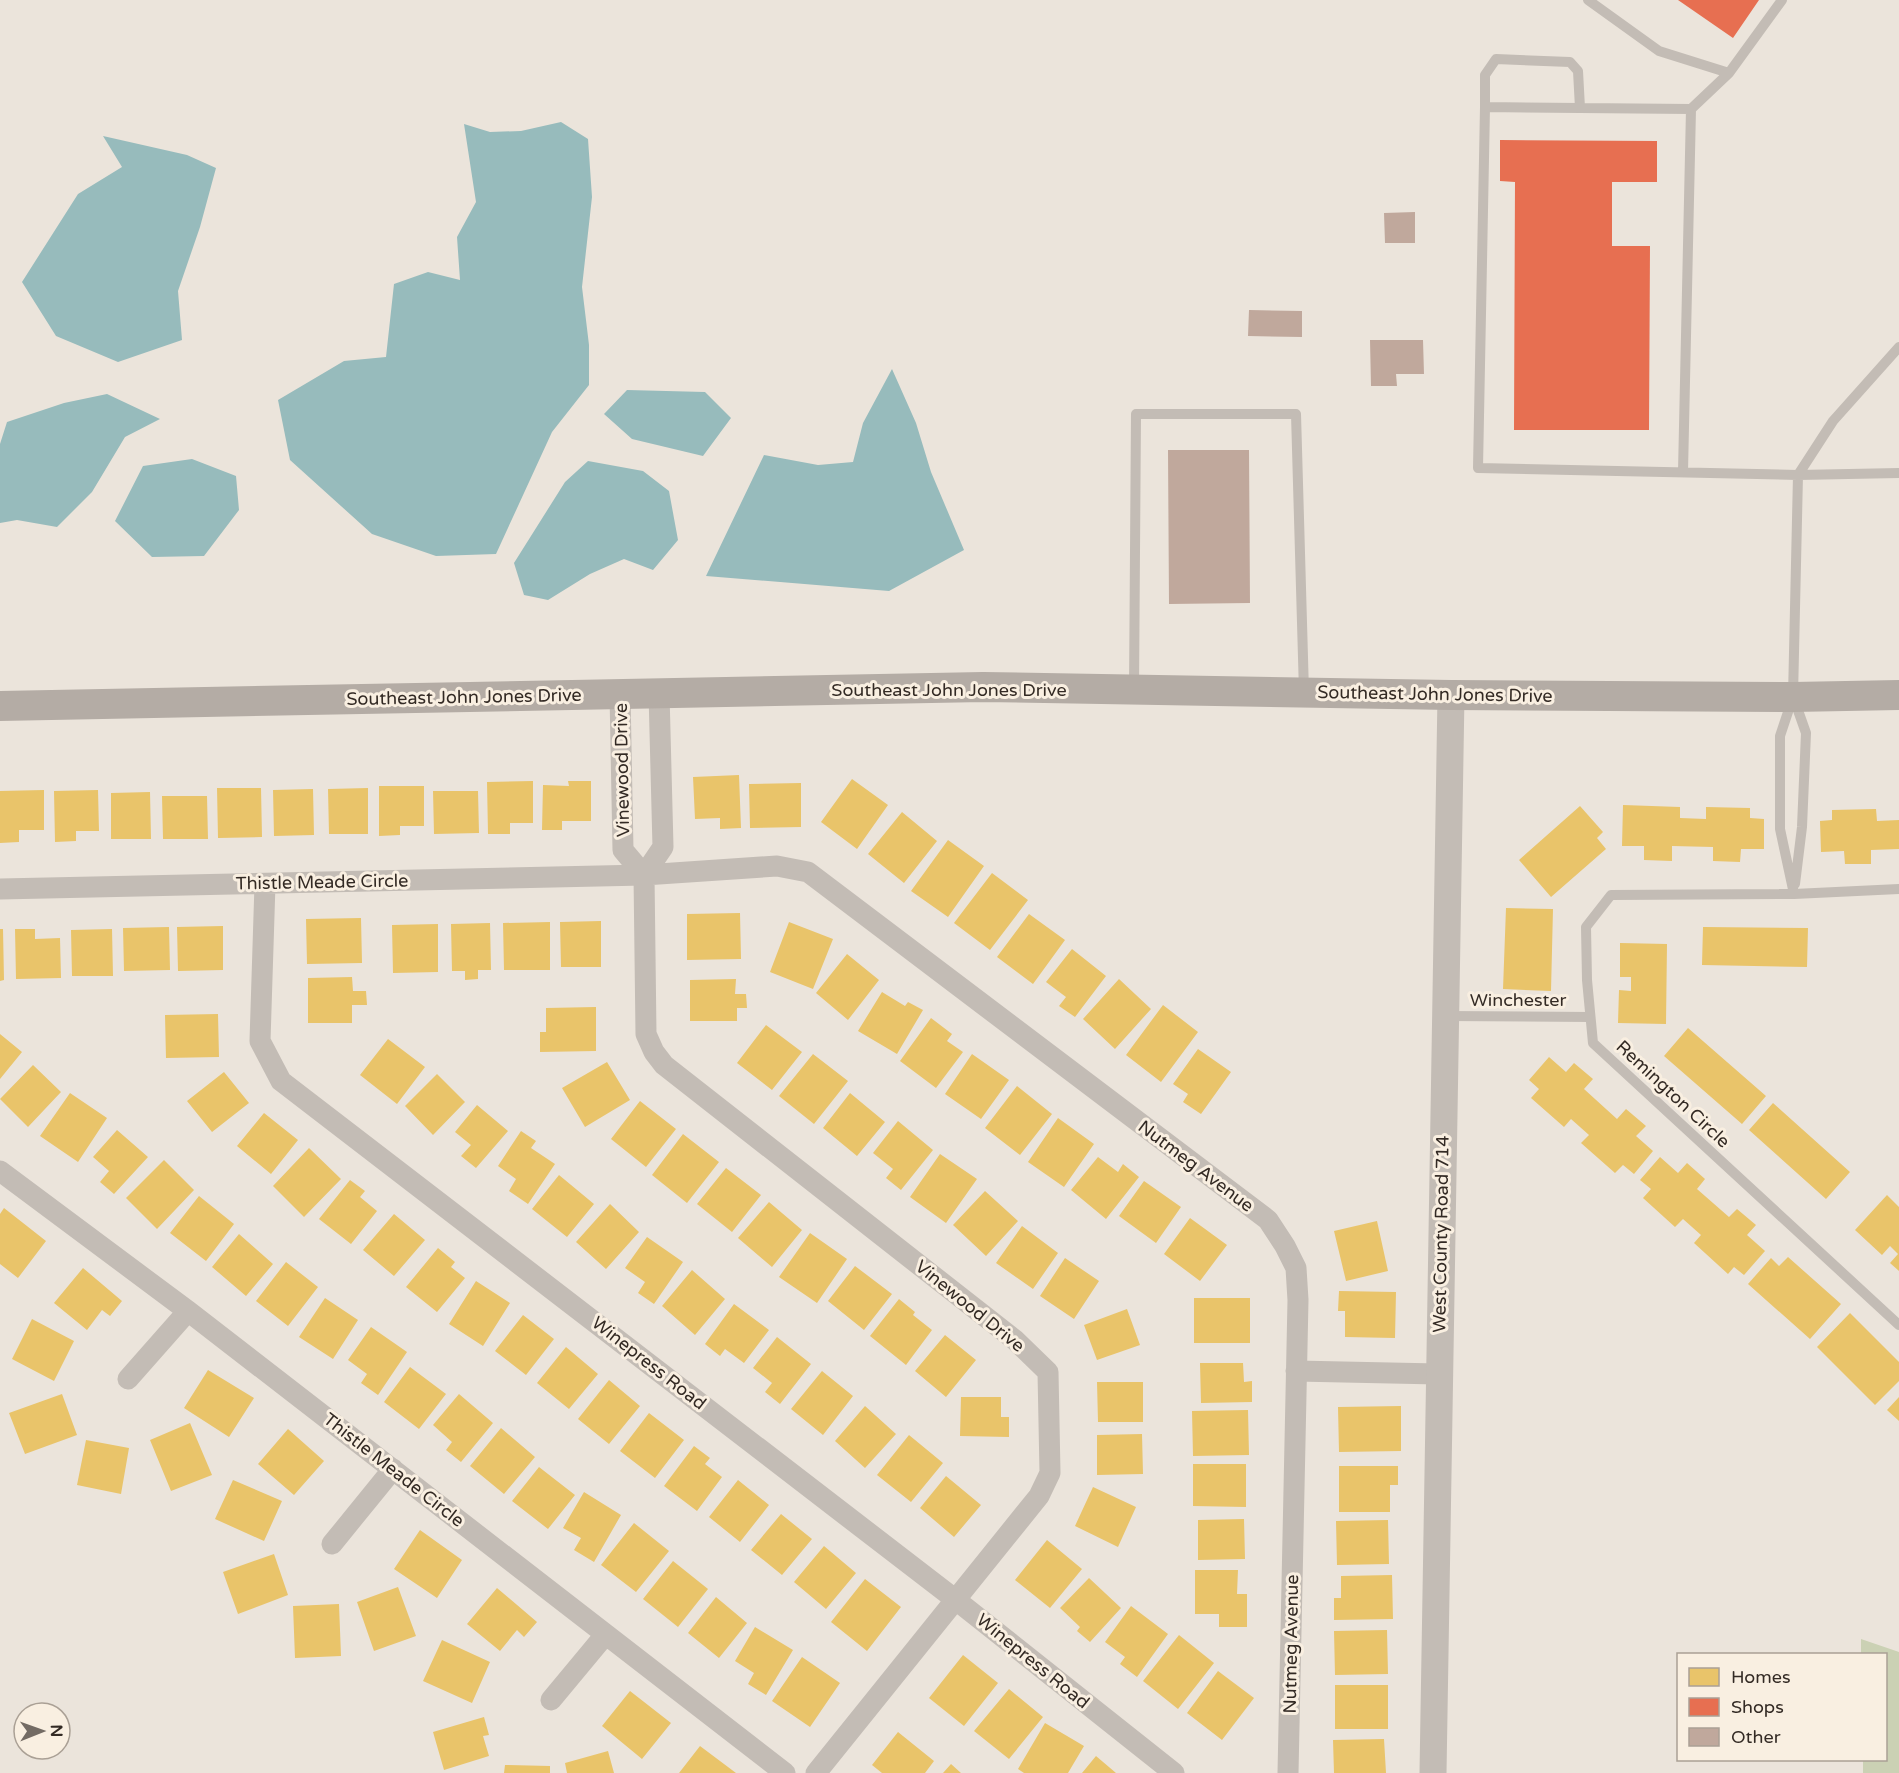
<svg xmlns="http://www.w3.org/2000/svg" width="1899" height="1773" viewBox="0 0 1899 1773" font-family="'Varela Round',sans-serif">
<rect width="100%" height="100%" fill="#ebe4db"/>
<!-- green -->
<path fill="#cbd1b4" d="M1861 1639 1899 1652V1773H1863V1760H1886V1654H1861Z"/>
<!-- water -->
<path fill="#97bbbc" d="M561 122 588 139 592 197 582 287 589 345V385L552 432 496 554 436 556 372 534 290 460 278 400 344 361 386 357 394 284 428 272 460 280 457 237 476 202 464 124 490 132 521 131Z
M103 136 187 155 216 168 200 227 178 291 182 340 118 362 56 336 22 282 78 194 122 167Z
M892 369 916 423 931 472 964 550 889 591 706 576 764 455 818 465 853 462 863 423Z
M627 390 705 392 731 418 703 456 632 439 604 414Z
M107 394 160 419 125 437 92 492 57 527 17 520 0 523V444L7 422 64 403Z
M192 459 236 476 239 510 204 556 152 557 115 521 143 466Z
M588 461 643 471 669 491 678 540 653 570 624 559 590 574 548 600 524 595 514 563 565 482Z"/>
<!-- homes -->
<path fill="#e9c46a" d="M739 775 741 828 720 829V818L695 819 693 777Z
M852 779 888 805 857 849 821 822Z
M533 781V823H510V834H488L487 782Z
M568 781H591V821H562V830H542L543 785 569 786Z
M801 783V827L750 828 749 784Z
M379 786H424V826H400V835L379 836Z
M217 788H261L262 837 218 838Z
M368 788V834H329L328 789Z
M313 789 314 835 274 836 273 790Z
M44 790V830H19V842L0 843V791Z
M98 790 99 831H76V841L55 842 54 791Z
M433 791H478L479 833 434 834Z
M150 792 151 839H111V793Z
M162 796H207L208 839H163Z
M1623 805 1680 807V818L1706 819V807L1750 808V818L1764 819V849H1741L1740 862 1713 861V847L1672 846V861L1644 860V846H1622Z
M1580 806 1603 832 1597 838 1606 849 1551 897 1519 860Z
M1876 809 1877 821 1899 820V849L1871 850V864H1845L1844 851 1821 852 1820 821 1832 820V810Z
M902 812 937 841 904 883 868 854Z
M948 840 984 866 948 917 911 891Z
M992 873 1028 900 990 950 954 923Z
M1506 908 1553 909 1551 991 1503 989Z
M740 913 741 959 687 960V914Z
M1029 914 1065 940 1033 984 997 957Z
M361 918 362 963 307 964 306 919Z
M601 921V967H561L560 922Z
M550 922V970H504L503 923Z
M789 922 833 939 813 989 770 972Z
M490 923 491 970H478V979L465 980V971H452L451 924Z
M438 924V972L393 973 392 925Z
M223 926V970L178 971 177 927Z
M169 927 170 970 124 971 123 928Z
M1703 927 1808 928 1807 967 1702 965Z
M0 929H3L4 980 0 981Z
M15 929H35V939L60 938 61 978 16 979Z
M112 929 113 976H72L71 930Z
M1620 943 1667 944 1666 1024 1618 1023 1619 990 1631 991V977H1620Z
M1072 949 1106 976 1075 1017 1059 1006 1066 997 1046 982Z
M847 954 879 980 848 1020 816 993Z
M352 977 353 991H366L367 1005H352V1023H308V978Z
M736 979 735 994H746L747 1008H737V1021H690V980Z
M1119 979 1151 1009 1115 1049 1083 1019Z
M882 992 905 1006 908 1002 923 1010 897 1054 858 1031Z
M1163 1005 1198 1032 1161 1082 1126 1055Z
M596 1007V1051L540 1052V1032H546V1008Z
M218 1014 219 1057 166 1058 165 1015Z
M931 1018 952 1034 947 1041 963 1052 936 1088 900 1061Z
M766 1025 802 1052 772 1090 737 1063Z
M1688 1028 1766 1096 1742 1124 1664 1056Z
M0 1034 22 1052 0 1079Z
M388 1039 425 1067 397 1104 360 1075Z
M1198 1049 1231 1072 1201 1114 1183 1102 1188 1094 1173 1084Z
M813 1054 848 1081 814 1124 779 1096Z
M972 1054 1009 1080 981 1119 945 1094Z
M1549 1057 1566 1072 1574 1063 1593 1079 1584 1089 1617 1119 1626 1109 1646 1126 1636 1136 1653 1151 1634 1174 1623 1165 1615 1173 1581 1143 1589 1135 1571 1119 1564 1127 1531 1098 1539 1089 1529 1080Z
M607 1062 630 1100 585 1127 562 1088Z
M33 1065 61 1092 28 1127 0 1099Z
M224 1072 249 1103 212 1132 187 1101Z
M437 1074 465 1102 433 1135 405 1106Z
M1017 1086 1052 1114 1020 1155 985 1128Z
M70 1093 107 1118 78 1162 40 1136Z
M850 1093 885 1122 857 1156 823 1128Z
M640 1101 676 1129 646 1167 611 1139Z
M1773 1103 1850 1172 1826 1199 1749 1130Z
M477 1105 508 1131 476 1168 461 1156 471 1145 455 1132Z
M264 1113 298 1140 271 1174 237 1146Z
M1058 1118 1094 1144 1064 1187 1028 1162Z
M898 1121 933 1150 901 1190 886 1178 893 1169 873 1153Z
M117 1130 148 1157 114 1194 100 1182 109 1171 93 1157Z
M521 1131 536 1141 531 1148 555 1164 528 1204 509 1191 516 1179 498 1166Z
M683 1134 719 1162 687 1203 652 1175Z
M309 1148 341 1179 304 1217 273 1186Z
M940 1154 977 1179 946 1223 910 1197Z
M1098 1157 1118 1172 1123 1164 1139 1177 1106 1219 1071 1190Z
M1660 1157 1678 1173 1687 1163 1705 1179 1697 1189 1729 1217 1737 1209 1756 1225 1747 1235 1765 1251 1744 1275 1734 1267 1728 1274 1694 1243 1701 1235 1683 1219 1675 1227 1643 1198 1651 1189 1640 1180Z
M164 1160 194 1190 157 1229 126 1198Z
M726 1168 761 1195 732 1232 697 1204Z
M559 1175 594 1204 567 1237 532 1209Z
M350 1180 365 1191 360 1197 377 1211 351 1244 319 1219Z
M1144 1181 1181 1207 1156 1243 1119 1216Z
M985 1191 1018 1221 986 1256 953 1225Z
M1887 1195 1899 1207V1271L1890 1263 1898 1254 1890 1246 1882 1255 1855 1230Z
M199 1196 234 1224 206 1261 170 1233Z
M769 1202 802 1230 772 1267 738 1238Z
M610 1204 639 1232 606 1269 576 1242Z
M4 1208 46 1241 18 1278 0 1264V1214Z
M394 1214 425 1240 394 1276 363 1250Z
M1190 1218 1227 1245 1200 1281 1164 1254Z
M1377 1221 1388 1271 1346 1281 1334 1231Z
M1022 1226 1058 1253 1033 1289 996 1263Z
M810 1233 847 1259 817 1303 779 1277Z
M239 1234 273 1264 246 1296 212 1267Z
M647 1237 683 1262 654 1304 638 1293 645 1282 625 1268Z
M438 1248 455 1262 451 1267 465 1278 437 1312 406 1287Z
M1788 1257 1841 1304 1810 1339 1748 1284 1771 1258 1779 1266Z
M1065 1258 1099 1281 1074 1319 1040 1296Z
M286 1262 318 1287 288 1326 256 1301Z
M855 1266 892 1294 864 1330 828 1301Z
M83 1268 122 1301 110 1316 102 1310 87 1330 54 1303Z
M692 1270 725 1299 695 1335 662 1306Z
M476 1281 510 1303 483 1346 449 1324Z
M1339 1291 1396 1292 1395 1338 1345 1337V1311H1338Z
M325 1298 358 1320 333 1359 299 1337Z
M1194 1298H1250V1343H1194Z
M899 1299 915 1312 913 1315 932 1330 906 1365 870 1336Z
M734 1304 769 1330 744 1363 725 1349 720 1356 705 1344Z
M1127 1309 1140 1345 1097 1360 1084 1325Z
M1850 1313 1899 1362V1381L1875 1405 1817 1347Z
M523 1315 554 1339 526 1375 495 1351Z
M32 1319 74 1341 54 1381 12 1359Z
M371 1327 407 1352 378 1395 361 1383 367 1374 348 1360Z
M945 1335 976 1360 946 1397 915 1371Z
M777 1337 811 1364 780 1404 765 1392 772 1383 753 1368Z
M566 1347 598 1374 569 1409 537 1383Z
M1200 1363H1243L1244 1382 1252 1381V1402L1201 1403Z
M410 1367 446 1394 419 1429 384 1402Z
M208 1370 254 1398 229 1437 184 1408Z
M822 1371 853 1396 823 1435 791 1409Z
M609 1380 640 1406 609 1444 578 1419Z
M1097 1382H1143V1422H1098Z
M62 1394 77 1435 25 1454 9 1413Z
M459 1394 493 1423 461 1462 446 1450 452 1442 433 1425Z
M961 1397H1001V1417H1009V1437L960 1436Z
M1899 1397V1421L1887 1410Z
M865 1406 896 1434 865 1468 835 1441Z
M1401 1406V1451L1339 1452 1338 1407Z
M1248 1410 1249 1455 1193 1456 1192 1411Z
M649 1413 684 1440 655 1478 620 1451Z
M190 1423 212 1475 171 1491 150 1440Z
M501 1428 535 1457 504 1494 470 1466Z
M288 1429 324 1461 294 1495 258 1464Z
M1142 1434 1143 1474 1097 1475V1435Z
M909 1435 943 1463 911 1502 877 1475Z
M86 1440 129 1448 121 1494 77 1485Z
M694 1446 710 1458 705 1464 722 1477 697 1511 664 1486Z
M1193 1464H1246V1507L1193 1506Z
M1339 1466H1398V1485H1390V1512H1339Z
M539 1467 575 1495 548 1529 512 1501Z
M946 1476 981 1505 954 1537 920 1508Z
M233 1480 282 1501 264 1541 215 1519Z
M738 1480 769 1505 740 1542 709 1517Z
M1093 1487 1136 1507 1118 1547 1075 1526Z
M584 1492 621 1515 594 1562 574 1550 581 1538 563 1528Z
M781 1514 812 1539 782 1575 751 1550Z
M1244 1519 1245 1559 1198 1560V1520Z
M1388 1520 1389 1564 1337 1565 1336 1521Z
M634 1523 669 1551 636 1592 601 1565Z
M420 1530 462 1560 437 1598 394 1569Z
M1047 1540 1082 1569 1050 1608 1015 1580Z
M824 1546 856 1573 826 1609 794 1582Z
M274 1554 288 1595 238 1614 223 1572Z
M673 1561 708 1589 678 1627 643 1599Z
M1195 1570H1238L1237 1594H1247V1627H1219V1614H1195Z
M1392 1575 1393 1619 1334 1620V1598H1341V1576Z
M1089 1578 1121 1608 1090 1642 1077 1631 1080 1627 1060 1608Z
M865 1579 901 1607 867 1651 831 1622Z
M398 1587 416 1636 374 1651 357 1602Z
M497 1588 537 1622 524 1637 517 1630 500 1651 467 1624Z
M716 1597 747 1623 719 1658 688 1633Z
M339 1604 341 1656 295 1658 293 1606Z
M1131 1606 1168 1634 1137 1677 1120 1664 1125 1657 1105 1642Z
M755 1627 793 1650 766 1695 748 1684 754 1673 735 1661Z
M1387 1630 1388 1674 1335 1675 1334 1631Z
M1179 1635 1214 1663 1178 1709 1143 1681Z
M442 1640 490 1662 472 1703 423 1681Z
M963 1655 998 1683 964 1726 929 1698Z
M802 1657 840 1683 810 1727 772 1701Z
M1218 1671 1254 1698 1222 1740 1187 1713Z
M1335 1685H1388V1729H1335Z
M1009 1689 1043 1717 1009 1759 974 1731Z
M630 1691 671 1723 642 1759 602 1726Z
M484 1717 489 1735 483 1736 489 1756 444 1770 433 1732Z
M1045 1723 1084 1746 1068 1773H1024L1018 1769Z
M898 1732 934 1761 925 1773H882L872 1765Z
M1384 1739 1386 1773H1334L1333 1740Z
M700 1746 736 1773H679Z
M608 1751 614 1773H567L565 1763Z
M1096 1756 1116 1773H1082Z
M951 1764 961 1773H943Z
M505 1765 550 1766V1773H504Z"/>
<!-- shops -->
<path fill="#e76f51" d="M1678 0H1759L1733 38Z
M1500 140 1657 141V182H1612V246H1650L1649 430H1514L1515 182 1500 181Z"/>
<!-- building -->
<path fill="#c0a89c" d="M1415 212V243H1385L1384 213Z
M1249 310 1302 311V337L1248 336Z
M1370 340H1423L1424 374H1396L1397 386H1371Z
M1168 450H1249L1250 603 1169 604Z"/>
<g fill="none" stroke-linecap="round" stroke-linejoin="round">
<!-- service -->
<path stroke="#c3bcb5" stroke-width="10" d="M1588 0 1659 51 1729 73 1782 0
M1485 107V75L1496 59 1570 62 1578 71 1580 108
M1691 109 1485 107 1478 468 1798 475 1899 473
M1683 472 1691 109 1729 73
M1134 689 1136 414H1296L1304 692
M1794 699 1806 733 1802 827 1795 884
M1899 889 1794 894 1611 895 1586 927 1587 980 1593 1043 1899 1325
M1794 894 1780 829V736L1793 697 1798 475 1833 421 1899 347
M1446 1016 1590 1017"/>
<!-- minor -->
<path stroke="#c3bcb5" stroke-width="21" d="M659 693 663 847 644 875 646 1034 654 1052 664 1065 1015 1340 1048 1372 1050 1473 1039 1496 816 1773
M620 694 623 850 644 875
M265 884 260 1041 281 1081 956 1600 1174 1773
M0 889 644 875 777 866 808 872 1268 1220 1285 1246 1296 1268 1298 1300 1288 1773
M0 1171 188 1311 785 1773
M1296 1371 1438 1374
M128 1379 188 1311
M332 1544 393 1469
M551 1700 605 1635"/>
<!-- tertiary -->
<path stroke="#c3bcb5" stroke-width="27" d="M1433 1773 1451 695"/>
<!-- secondary -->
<path stroke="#b4aca5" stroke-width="30" d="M0 706 983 687 1451 695 1793 697 1899 695"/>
</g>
<g text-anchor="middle" stroke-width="6" stroke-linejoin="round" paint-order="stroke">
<!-- street labels -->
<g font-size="18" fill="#332a24" stroke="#f9efe1">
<text x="949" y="696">Southeast John Jones Drive</text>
<text transform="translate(1435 694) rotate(1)" y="6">Southeast John Jones Drive</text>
<text transform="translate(464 697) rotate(-1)" y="6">Southeast John Jones Drive</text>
<text transform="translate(622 770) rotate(-91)" y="6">Vinewood Drive</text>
<text transform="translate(322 882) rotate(-1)" y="6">Thistle Meade Circle</text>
<text x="1518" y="1006">Winchester</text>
<text transform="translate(1673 1094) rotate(43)" y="6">Remington Circle</text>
<text transform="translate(1196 1166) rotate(37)" y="6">Nutmeg Avenue</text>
<text transform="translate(1441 1234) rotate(-89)" y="6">West County Road 714</text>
<text transform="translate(970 1306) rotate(39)" y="6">Vinewood Drive</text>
<text transform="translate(649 1363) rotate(38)" y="6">Winepress Road</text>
<text transform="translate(394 1470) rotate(38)" y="6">Thistle Meade Circle</text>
<text transform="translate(1291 1644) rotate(-89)" y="6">Nutmeg Avenue</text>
<text transform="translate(1033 1661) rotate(39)" y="6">Winepress Road</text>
</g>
</g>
<!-- legend -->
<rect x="1677" y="1653" width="210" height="108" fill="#f9efe1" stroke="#aaa095" stroke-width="1.5"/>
<rect x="1689" y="1668" width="30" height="18" fill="#e9c46a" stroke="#aaa095" stroke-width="1.5"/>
<text x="1731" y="1683" font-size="18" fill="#332a24">Homes</text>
<rect x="1689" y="1698" width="30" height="18" fill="#e76f51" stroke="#aaa095" stroke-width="1.5"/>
<text x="1731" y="1713" font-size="18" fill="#332a24">Shops</text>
<rect x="1689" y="1728" width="30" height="18" fill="#c0a89c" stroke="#aaa095" stroke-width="1.5"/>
<text x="1731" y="1743" font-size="18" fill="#332a24">Other</text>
<!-- north arrow -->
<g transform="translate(42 1731) rotate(89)"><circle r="28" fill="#f9efe1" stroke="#aaa095" stroke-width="1.5"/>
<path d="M0-4.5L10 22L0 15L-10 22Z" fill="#736b64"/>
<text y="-9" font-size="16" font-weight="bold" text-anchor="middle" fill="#332a24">N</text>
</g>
</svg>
